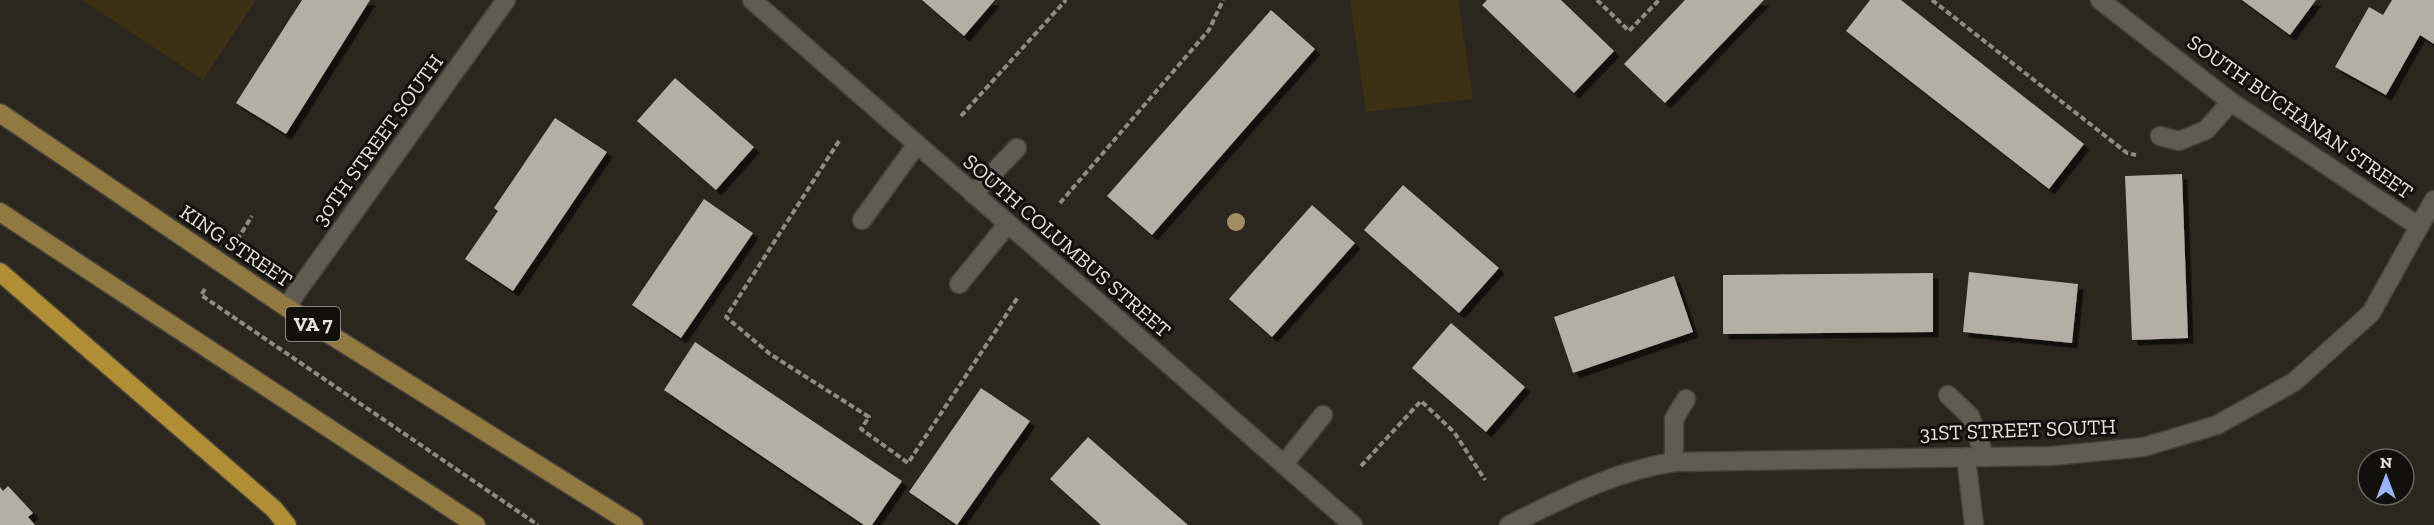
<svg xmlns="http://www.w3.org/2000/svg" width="2434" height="525" viewBox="0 0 2434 525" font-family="'Zilla Slab',serif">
<defs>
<filter id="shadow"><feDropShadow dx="5.5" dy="5.5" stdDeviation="0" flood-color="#0009"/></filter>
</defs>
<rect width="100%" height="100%" fill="#2b271e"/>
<!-- green -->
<path fill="#3d3114" d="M82 0H256L203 80Z
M1350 0H1458L1473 99 1366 112Z"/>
<!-- building -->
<path fill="#b4afa4" filter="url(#shadow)" d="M302 0H370L286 134 236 103Z
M922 0H995L964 36Z
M1487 0H1561L1614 51 1574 93 1482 5Z
M1685 0H1764L1665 103 1624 64Z
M1870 0H1901L2084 144 2049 189 1846 31Z
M2242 0H2316L2290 35Z
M2392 0H2434V44L2420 35 2386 95 2335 67 2369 7 2383 15Z
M1271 10 1315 49 1152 235 1107 196Z
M675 78 754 147 716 190 637 121Z
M555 118 607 152 513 291 465 259 498 211 494 208Z
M2182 174 2188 338 2132 340 2125 176Z
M1403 185 1499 268 1459 313 1364 230Z
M704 199 753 233 681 338 632 305Z
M1312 205 1355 243 1272 337 1229 299Z
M1969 272 2078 284 2072 343 1963 332Z
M1933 273V332L1723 334V275Z
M1674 276 1693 332 1573 373 1554 317Z
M1451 323 1525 387 1486 432 1412 368Z
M695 342 902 481 872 525H864L664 390Z
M981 388 1030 421 957 525 909 492Z
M1088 437 1165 505 1188 525H1101L1050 479Z
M8 486 33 513 28 517 35 525H0V487L3 491Z"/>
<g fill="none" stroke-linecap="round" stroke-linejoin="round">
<defs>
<path id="lane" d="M2160 136 2179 141 2206 130 2231 102
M973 194 1017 148
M862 220 917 144
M959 284 1007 225
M1948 395 1970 416 1985 457
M1966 457 1974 525
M1674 462V419L1686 399
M1284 464 1323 415"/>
<path id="street" d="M752 0 1353 525
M2100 0 2231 102 2418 226
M286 307 506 0
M1509 525C1562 499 1614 471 1674 462L2052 456 2144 447 2217 425 2294 382 2371 313 2434 200"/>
<path id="primary" d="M0 113 286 307 634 525
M0 212 476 525"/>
<path id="highway" d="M0 272 274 509 287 525"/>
</defs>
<!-- lane casing -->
<use href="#lane" stroke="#45423b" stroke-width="21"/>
<!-- street casing -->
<use href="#street" stroke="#45423b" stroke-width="21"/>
<!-- primary casing -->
<use href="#primary" stroke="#45423b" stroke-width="21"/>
<!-- highway casing -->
<use href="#highway" stroke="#45423b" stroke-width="21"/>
<!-- path -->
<path stroke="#8f8c85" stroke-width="4" stroke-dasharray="6 3" stroke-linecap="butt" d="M1597 0 1629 31 1659 0
M1932 0 2127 153 2136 155
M961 116 1066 0
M839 141 726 317 770 354 869 417 861 429 908 463 1018 297
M1060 203 1209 30 1223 0
M237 240 252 216
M205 289 201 295 538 525
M1361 466 1421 401 1454 432 1485 480"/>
<!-- lane -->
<use href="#lane" stroke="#605c52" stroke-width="18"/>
<!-- street -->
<use href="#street" stroke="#605c52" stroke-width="18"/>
<!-- primary -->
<use href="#primary" stroke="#91793f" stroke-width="18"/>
<!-- highway -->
<use href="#highway" stroke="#b18d33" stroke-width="18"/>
</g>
<!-- trees -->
<circle fill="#a08d63" cx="1236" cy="222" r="9"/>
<g text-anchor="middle" stroke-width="6" stroke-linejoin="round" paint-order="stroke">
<!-- shield labels -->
<rect fill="#12100c" stroke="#a5a39e" stroke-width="1.5" x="286" y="307" width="54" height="34" rx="4.5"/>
<g font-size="20" font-weight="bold" fill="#e4e2dc">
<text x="313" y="331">VA 7</text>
</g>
<!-- street labels -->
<g font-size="21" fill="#e4e2dc" stroke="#12100c">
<text transform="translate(2300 117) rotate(35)" y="7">SOUTH BUCHANAN STREET</text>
<text transform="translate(378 140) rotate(-54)" y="7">30TH STREET SOUTH</text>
<text transform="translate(236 246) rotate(34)" y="7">KING STREET</text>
<text transform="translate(1067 246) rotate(41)" y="7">SOUTH COLUMBUS STREET</text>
<text transform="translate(2018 430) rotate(-2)" y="7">31ST STREET SOUTH</text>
</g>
</g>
<!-- north arrow -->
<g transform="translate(2386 477)"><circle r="28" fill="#12100c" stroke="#66645f" stroke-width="1.5"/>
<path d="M0-4.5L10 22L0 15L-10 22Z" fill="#99b5fd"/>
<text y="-9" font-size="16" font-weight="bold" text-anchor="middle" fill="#e4e2dc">N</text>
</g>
</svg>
